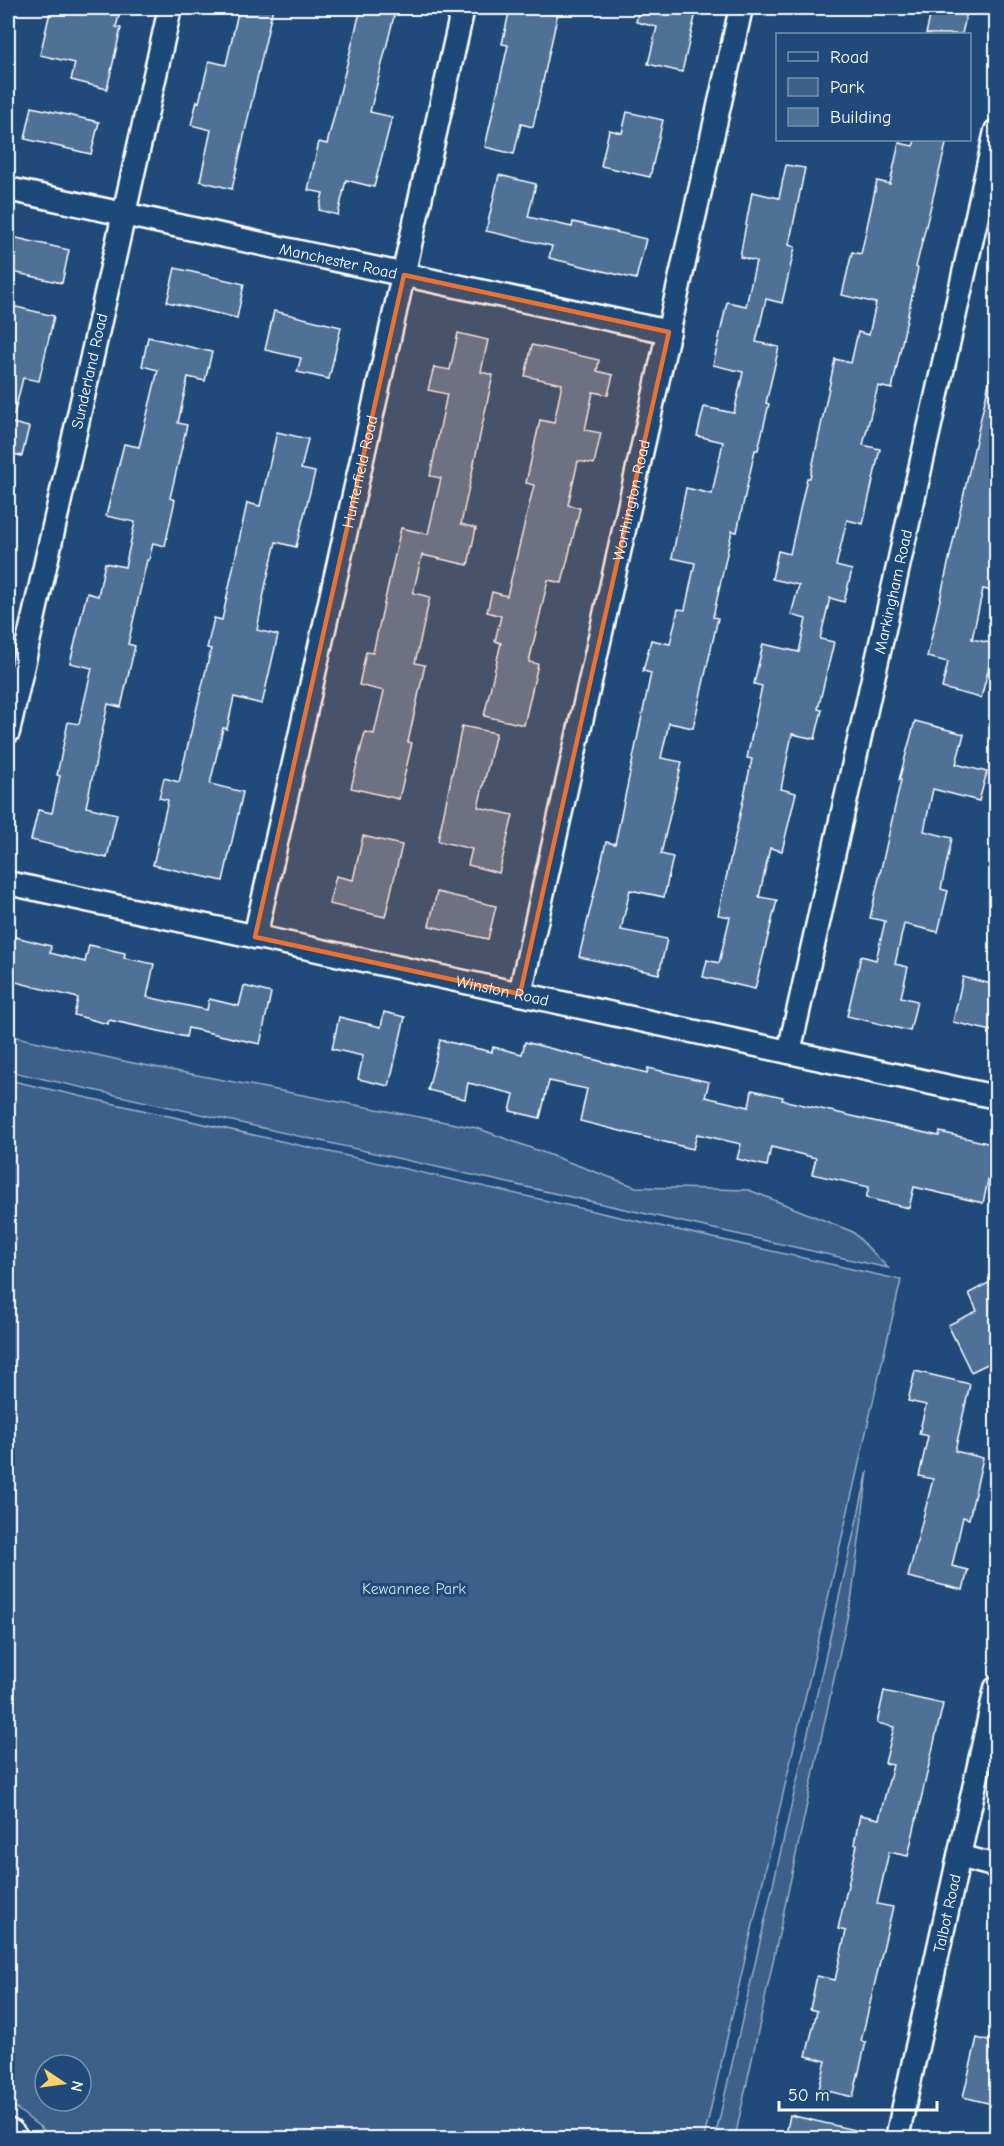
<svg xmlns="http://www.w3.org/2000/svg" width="1004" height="2146" viewBox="0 0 1004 2146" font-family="'Comic Neue',sans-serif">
<rect width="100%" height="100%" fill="#1f4a7a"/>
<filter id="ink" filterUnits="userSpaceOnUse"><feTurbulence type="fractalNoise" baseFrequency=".0167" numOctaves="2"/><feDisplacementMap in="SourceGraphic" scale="12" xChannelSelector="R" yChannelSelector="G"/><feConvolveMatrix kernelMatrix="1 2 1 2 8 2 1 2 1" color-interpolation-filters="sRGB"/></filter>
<g filter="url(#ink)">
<!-- green -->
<path fill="#3c618b" stroke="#9eb0c5" stroke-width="1.5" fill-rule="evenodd" d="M8 1035 128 1062 477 1128 636 1187 749 1190 853 1232 888 1268 8 1071Z
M8 1080 901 1280 704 2138H54L8 2102ZM45 2065H81V2101H45Z
M868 1471 852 1595 735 2138H715Z"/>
<!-- building -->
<path fill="#507197" stroke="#fff" stroke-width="1.5" d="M51 8H121L116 27 121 28 107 89 71 80 75 63 40 55Z
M239 8H273L232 189 200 181 211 130 191 125 197 101 199 102 209 61 226 65Z
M361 8H396L370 112 392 117 374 187 346 180 338 215 319 210 323 193 308 190 319 142 327 144Z
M510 8H559L533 127 521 124 514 154 485 147 508 45 502 44Z
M639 8H697L682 72 648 64 657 27 636 22Z
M932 8H968L962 34H926Z
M32 107 99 122 91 154 25 139Z
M627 112 663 120 650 177 601 166 609 130 622 133Z
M915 140H947L916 267 918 268 892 389 878 386 863 445 880 449 863 524 847 520 836 566 852 570 844 602 830 598 820 639 834 642 818 709 822 710 815 739 792 734 781 789 796 793 782 851 770 848 759 897 777 900 755 989 703 977 707 960 719 963 730 917 718 915 752 759 747 758 762 686 754 684 763 644 799 652 806 619 791 615 799 585 772 579 778 551 790 554 807 478H810L835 359 851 363 858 332 869 335 876 303 842 295 852 252 861 254 877 181 890 184 899 143 913 146Z
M786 165 805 168 789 245 795 247 782 303 766 299 756 342 779 347 766 403 769 404 758 450H755L737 532 732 531 713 617 718 618 693 728 669 723 661 758 682 762 661 854 673 857 664 897 630 890 621 930 667 939 659 974 579 957 606 842 615 844 651 673 643 671 651 640 670 644 678 609 685 610 695 563 672 558 686 488 712 494 723 442 697 436 704 407 734 413 743 372 713 365 727 302 746 306 756 261 740 257 752 192 779 198Z
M499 175 536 184 528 217 572 227 573 222 646 239 636 279 549 258 552 246 486 231Z
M8 236 69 250 62 283 8 271Z
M175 268 244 284 237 318 167 302Z
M8 305 54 316 39 381 23 378 14 415 8 414Z
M274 311 341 327 329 379 297 372 301 358 265 350Z
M458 333 488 340 481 372 493 375 461 524 476 528 468 565 422 555 413 593 430 597 415 663 425 665 408 742 412 743 399 799 351 788 365 732 374 734 384 691 359 685 366 652 373 653 401 528 428 534 441 478 430 476 447 394 428 390 434 367 450 370Z
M148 337 212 352 205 381 188 377 178 423 187 425 170 498 175 500 165 546 153 543 149 560H147L128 644 135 646 121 707 108 704 86 807 117 814 107 858 31 840 38 810 52 813 60 776 57 775 68 722 79 724 92 668 70 663 87 593 98 596 105 563 125 567 135 522 106 516 124 444 139 447 147 415 158 370 142 366Z
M532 345 599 360 597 371 613 375 608 395 593 392 585 430 601 433 594 464 578 461 568 505 580 508 562 583 548 580 529 662 538 664 524 725 484 716 501 643 495 641 501 616 487 612 492 592 507 596 534 485 526 483 540 420 554 423 562 384 525 376Z
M990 378 996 379V592L983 589 972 639 995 644 981 698 942 688 948 662 927 657Z
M8 422 29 427 22 456 8 453Z
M277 432 308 439 301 469 315 472 296 547 276 542 266 583 257 630 278 635 262 704 234 697 227 729 223 728 210 784 243 792 223 881 153 865 168 800 159 798 164 778 179 782 211 649 207 648 214 618 222 620 247 503 260 506Z
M915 721 964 734 956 764 987 772 979 801 933 789 924 831 952 838 941 889 948 891 938 932 904 924 895 964 908 967 901 997 917 1001 910 1031 847 1016 861 956 876 960 885 921 870 918 901 780H899Z
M462 726 496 733 478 807 513 815 499 873 468 865 472 849 438 841Z
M363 836 402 845 385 917 329 904 336 876 353 880Z
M437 892 496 906 488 939 429 926Z
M8 935 51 946 50 953 85 962 89 945 125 953 124 958 154 964 147 997 207 1010 209 999 239 1006 244 986 271 993 260 1044 188 1028 186 1037 109 1020 108 1024 74 1015 78 998 8 980Z
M963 977 996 985V1032L953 1022Z
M384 1012 405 1017 389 1086 358 1079 363 1056 332 1049 339 1017 381 1027Z
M440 1040 492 1052 493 1047 522 1054 525 1042 647 1073 648 1068 709 1082 705 1097 749 1107 752 1090 783 1097 782 1100 939 1136 940 1132 996 1145 983 1203 914 1187 909 1208 866 1198 869 1187 812 1174 816 1158 771 1147 767 1166 737 1159 741 1144 697 1134 693 1149 580 1121 587 1089 549 1081 540 1118 510 1111 514 1094 468 1083 465 1099 428 1090Z
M996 1279V1360L971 1372 948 1325 977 1311 969 1293Z
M915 1371 970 1384 955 1451 983 1458 969 1519 963 1517 952 1566 968 1570 963 1590 908 1577 933 1479 919 1476 928 1436 919 1434 926 1405 908 1401Z
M884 1691 943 1704 908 1856 889 1852 877 1904 893 1907 861 2041 866 2042 853 2097 819 2089 826 2061 806 2056 817 2011 810 2009 817 1976 835 1980 846 1931 838 1929 857 1845 854 1844 860 1815 879 1819 893 1765 885 1763 894 1727 877 1723Z
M977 2038 996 2043V2084L992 2104 963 2097Z
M790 2115 863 2132 862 2139H785Z"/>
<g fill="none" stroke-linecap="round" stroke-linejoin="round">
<defs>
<g id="street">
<path id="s1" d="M8 189 669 332"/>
<path id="s2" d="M8 732 170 8"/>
<path id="s3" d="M8 883 996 1097"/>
<path id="s4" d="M255 937 463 8"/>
<path id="s5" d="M520 994 741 8"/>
<path id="s6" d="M789 1052 996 131"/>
<path d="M959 1856 996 1866"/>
<path id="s7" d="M897 2138 996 1688"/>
</g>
<path id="secondary" d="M8 2135 11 2138"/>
</defs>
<!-- street casing -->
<use href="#street" stroke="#fff" stroke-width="27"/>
<!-- secondary casing -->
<use href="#secondary" stroke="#fff" stroke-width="36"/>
<!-- street -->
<use href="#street" stroke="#1f4a7a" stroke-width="22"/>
<!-- secondary -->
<use href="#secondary" stroke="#1f4a7a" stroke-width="32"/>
</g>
</g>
<!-- marked area -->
<path fill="#eb7230" fill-opacity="0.2" stroke="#eb7230" stroke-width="4.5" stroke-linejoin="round" d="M404 275 669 332 520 994 255 937Z"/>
<g text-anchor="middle" stroke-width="6" stroke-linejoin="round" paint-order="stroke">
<!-- street labels -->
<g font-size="16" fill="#fff" stroke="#1f4a7a">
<text dy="6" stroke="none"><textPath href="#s1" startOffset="338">Manchester Road</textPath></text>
<text dy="6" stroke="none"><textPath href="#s2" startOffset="370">Sunderland Road</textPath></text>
<text dy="6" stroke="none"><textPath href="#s4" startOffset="477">Hunterfield Road</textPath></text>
<text dy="6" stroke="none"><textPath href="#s5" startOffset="506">Worthington Road</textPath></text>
<text dy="6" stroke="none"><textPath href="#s6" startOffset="472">Markingham Road</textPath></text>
<text dy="6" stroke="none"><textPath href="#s3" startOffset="506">Winston Road</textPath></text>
<text dy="6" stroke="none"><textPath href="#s7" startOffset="230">Talbot Road</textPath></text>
</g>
<!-- park labels -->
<g font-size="16" fill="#d8dfe8" stroke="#1f4a7a">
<text x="414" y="1594">Kewannee Park</text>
</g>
</g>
<!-- margin -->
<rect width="1004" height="2146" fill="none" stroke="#1f4a7a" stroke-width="30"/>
<rect x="15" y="15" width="974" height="2116" fill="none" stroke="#fff" stroke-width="2" filter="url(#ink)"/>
<!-- legend -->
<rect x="776" y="33" width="195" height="108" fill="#1f4a7a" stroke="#7992af" stroke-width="1.5"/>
<rect x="788" y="52" width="30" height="9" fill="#1f4a7a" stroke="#7992af" stroke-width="1.5"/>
<text x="830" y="63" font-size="18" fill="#ffffff">Road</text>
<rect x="788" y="78" width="30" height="18" fill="#3c618b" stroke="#7992af" stroke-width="1.5"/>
<text x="830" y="93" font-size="18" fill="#ffffff">Park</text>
<rect x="788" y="108" width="30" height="18" fill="#507197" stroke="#7992af" stroke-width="1.5"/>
<text x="830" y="123" font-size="18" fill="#ffffff">Building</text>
<!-- north arrow -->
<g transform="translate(63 2083) rotate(103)"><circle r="28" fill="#1f4a7a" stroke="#7992af" stroke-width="1.5"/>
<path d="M0-4.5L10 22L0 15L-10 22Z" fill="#ffd166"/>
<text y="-9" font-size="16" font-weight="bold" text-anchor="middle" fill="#ffffff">N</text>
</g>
<!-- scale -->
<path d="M779 2101v9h158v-9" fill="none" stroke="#ffffff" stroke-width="3"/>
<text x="788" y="2101" font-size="18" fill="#ffffff" stroke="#1f4a7a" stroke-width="4.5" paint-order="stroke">50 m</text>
</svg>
